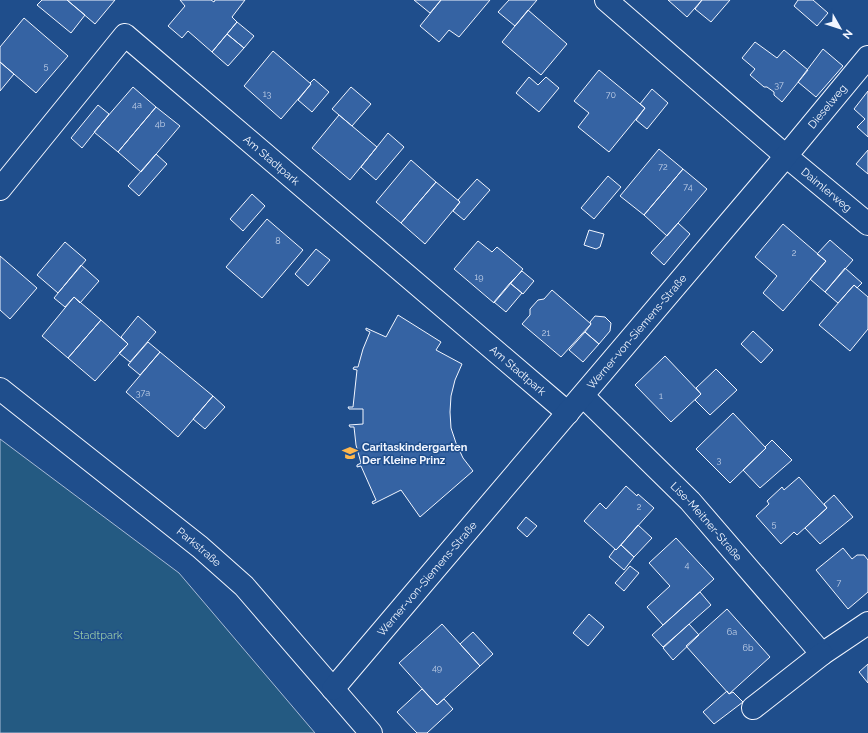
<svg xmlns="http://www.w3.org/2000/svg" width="868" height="733" viewBox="0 0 868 733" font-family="Raleway,sans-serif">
<rect width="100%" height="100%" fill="#1f4e8c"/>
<!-- green -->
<path fill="#245a82" stroke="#a8bbd7" d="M0 439 179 573 315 733H0Z"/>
<!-- building -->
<path fill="#3563a3" stroke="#f2f6ff" d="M42 0H67L85 15 71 33 37 5Z
M67 0H115L95 24Z
M180 0H211L214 2 215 0H245L232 17 237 22 212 52 188 31 182 38 168 26 185 6Z
M414 0H441L430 13Z
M441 0H490L459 37 449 30 439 42 420 26Z
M509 0H537L515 26 498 12Z
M668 0H702L687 17Z
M702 0H730L711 22 695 9Z
M798 0H813L828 13 817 26 794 6Z
M528 10 567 44 541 75 502 42Z
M24 18 68 56 36 93 0 62V47Z
M237 22 254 36 244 48 227 34Z
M227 34 244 48 228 66 212 52Z
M755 42 777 58 784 50 808 70 782 102 774 95V92L767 87H764L750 75 755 69 742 58Z
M823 49 843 66 816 97 798 82Z
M273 51 311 84 281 119 244 86Z
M0 62 14 74 0 91Z
M599 70 645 108 609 152 578 127 589 113 574 101Z
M529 77 538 85 546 77 559 88 539 112 516 93Z
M314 79 329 92 312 112 298 100 311 84 310 83Z
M133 87 156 107 118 152 94 132Z
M351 87 371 104 352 126 332 109Z
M652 89 668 103 647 129 636 120 645 108 640 104Z
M868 91V137L857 127 865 119 854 109Z
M98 105 109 114 82 148 71 138Z
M156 107 180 126 141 172 118 152Z
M339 115 377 147 350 180 312 148Z
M388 133 404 147 376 180 361 167Z
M659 149 683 169 644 215 620 196Z
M868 150V174L856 164Z
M156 154 167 164 139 196 128 186Z
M411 160 436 182 401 223 376 202Z
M683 169 707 189 667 236 644 215Z
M608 176 621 187 594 219 581 208Z
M477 179 490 190 464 220 453 211 460 202 458 200Z
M436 182 460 202 425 244 401 223Z
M252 194 265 206 243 231 230 219Z
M267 219 303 250 262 298 226 267Z
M678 223 690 234 664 265 651 253Z
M783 224 826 261 783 311 763 293 777 276 755 257Z
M589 230 604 234 600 247 596 249 584 245Z
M830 240 853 260 825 292 810 279 826 261 817 254Z
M478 241 492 252 497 247 523 269 494 303 454 269Z
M65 242 86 260 58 293 37 275Z
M316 249 330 260 308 286 295 274Z
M0 256 37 288 10 319 0 310Z
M81 265 99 281 80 303 74 297 65 307 54 298Z
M845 268 862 283 857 288 854 285 838 303 825 292Z
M522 271 534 281 523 294 510 283Z
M510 283 522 293 506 312 494 302Z
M854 285 868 297V329L850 351 819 325Z
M552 290 591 324 561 357 522 324 530 315V309L538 300 544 299Z
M74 297 101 320 68 358 42 336Z
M398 315 441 342 436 350 462 364 455 380 451 396 450 412 451 428 456 443 463 458 473 471 420 517 401 490 373 504 372 502 376 500 361 466 357 467V465L361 463 356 445 354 427H350L349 425 363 424V409H349L348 407H353L357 370 353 369 354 367H358L363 349 370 332 366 330V328L386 337Z
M138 316 156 332 130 362 119 353 128 344 121 337Z
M595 316 605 317 611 323 610 331 599 344 585 332 591 324 590 322Z
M101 320 128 344 95 381 68 358Z
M753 331 773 350 761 363 741 344Z
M585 332 599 344 583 362 569 350Z
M148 342 160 352 140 375 128 365Z
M160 352 213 396 178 437 126 392Z
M665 356 701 394 671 422 635 385Z
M716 369 737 390 710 415 695 400 701 394 696 388Z
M213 396 225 407 205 429 193 419Z
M733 413 766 448 730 483 696 449Z
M772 440 792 460 760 488 743 470 766 448 765 447Z
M799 477 827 508 797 535 794 532 781 544 756 516 769 504 767 501 782 487 784 490Z
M626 486 637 496 638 494 654 508 616 550 584 521 600 503 606 509Z
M834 495 853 517 820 544 805 528 827 508 824 504Z
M526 517 537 526 527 537 517 528Z
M638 525 652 538 634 557 621 545Z
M676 538 714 579 663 625 647 607 670 586 649 563Z
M621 545 634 557 624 570 609 557 615 549 616 550Z
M843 548 852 559 857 555H864L868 560V592L848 609 816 570Z
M630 566 639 573 624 591 615 583Z
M700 592 711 605 663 647 652 635Z
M727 609 770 657 729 694 686 646Z
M589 614 604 627 588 646 573 633Z
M442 624 480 666 437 705 399 663Z
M689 624 699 635 673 660 663 648Z
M473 632 493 654 480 666 460 644Z
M868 664V683L859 672Z
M422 689 437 705 444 699 453 709 427 733H417L397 712Z
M727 691 729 694 733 692 743 702 714 724 703 712Z"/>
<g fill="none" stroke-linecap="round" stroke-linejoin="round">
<defs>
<g id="minor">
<path id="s1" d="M606 0 786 156 868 224"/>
<path id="s2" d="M0 189 125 35 568 413"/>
<path id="s3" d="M0 389 200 547 244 586 371 733"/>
<path id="s4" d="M583 396 690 501 822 654 868 623"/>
<path id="s5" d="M333 689 786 156 868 57"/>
<path d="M753 708 822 654"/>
</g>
</defs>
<!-- minor casing -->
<use href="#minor" stroke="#f2f6ff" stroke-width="24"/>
<!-- minor -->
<use href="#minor" stroke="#1f4e8c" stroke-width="22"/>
</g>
<!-- icons -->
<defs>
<symbol id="school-bare" viewBox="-9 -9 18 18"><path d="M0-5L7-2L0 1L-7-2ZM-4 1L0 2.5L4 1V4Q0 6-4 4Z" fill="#ffb74d" stroke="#1f4e8c" stroke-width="2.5" paint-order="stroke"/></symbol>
</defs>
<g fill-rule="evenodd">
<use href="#school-bare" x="339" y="442" width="22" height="22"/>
</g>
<g text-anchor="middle" stroke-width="3" stroke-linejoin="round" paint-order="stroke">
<!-- number labels -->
<g font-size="9" fill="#c3d1e8">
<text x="46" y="69">5</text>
<text x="779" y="88">37</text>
<text x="267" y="97">13</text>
<text x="611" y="98">70</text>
<text x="137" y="108">4a</text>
<text x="160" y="127">4b</text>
<text x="663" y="170">72</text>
<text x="688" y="190">74</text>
<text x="278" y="244">8</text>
<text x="794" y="256">2</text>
<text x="479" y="280">19</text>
<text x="546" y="336">21</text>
<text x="143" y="396">37a</text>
<text x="661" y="399">1</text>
<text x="719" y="463">3</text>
<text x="639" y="510">2</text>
<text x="774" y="527">5</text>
<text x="687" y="568">4</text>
<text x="839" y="586">7</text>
<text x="732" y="635">6a</text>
<text x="748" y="651">6b</text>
<text x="437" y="671">49</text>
</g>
<!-- street labels -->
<g font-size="11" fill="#f2f6ff" stroke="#1f4e8c">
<text dy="4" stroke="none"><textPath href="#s5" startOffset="764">Dieselweg</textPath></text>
<text dy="4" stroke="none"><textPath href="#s2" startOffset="391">Am Stadtpark</textPath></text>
<text dy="4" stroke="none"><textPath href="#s1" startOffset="291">Daimlerweg</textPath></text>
<text dy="4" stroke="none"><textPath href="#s5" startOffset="469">Werner-von-Siemens-Straße</textPath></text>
<text dy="4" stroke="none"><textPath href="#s2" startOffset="715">Am Stadtpark</textPath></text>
<text dy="4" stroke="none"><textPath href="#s4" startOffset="176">Lise-Meitner-Straße</textPath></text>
<text dy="4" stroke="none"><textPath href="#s3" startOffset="254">Parkstraße</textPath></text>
<text dy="4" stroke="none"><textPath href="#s5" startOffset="145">Werner-von-Siemens-Straße</textPath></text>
</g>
<!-- poi labels -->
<g font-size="11" font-weight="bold" fill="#f2f6ff" stroke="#1f4e8c" text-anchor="start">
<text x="362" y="451">Caritaskindergarten<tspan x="362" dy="13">Der Kleine Prinz</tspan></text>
</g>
<!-- park labels -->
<g font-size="11" fill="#97c8a6" stroke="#1f4e8c">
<text x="98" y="639">Stadtpark</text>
</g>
</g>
<!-- north arrow -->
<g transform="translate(840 28) rotate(129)" stroke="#1f4e8c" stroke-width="3" paint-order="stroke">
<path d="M0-3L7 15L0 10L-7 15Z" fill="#f2f6ff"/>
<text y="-6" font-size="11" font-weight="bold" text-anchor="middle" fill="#f2f6ff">N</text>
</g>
</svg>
